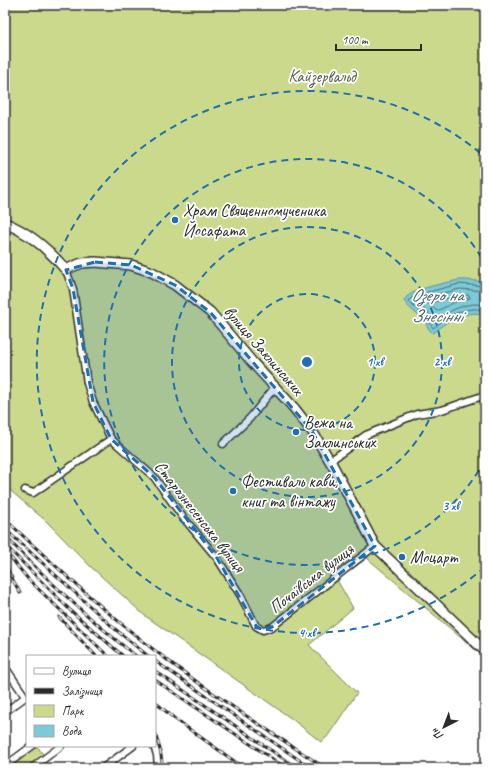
<svg xmlns="http://www.w3.org/2000/svg" width="490" height="773" viewBox="0 0 490 773" font-family="Caveat,sans-serif">
<rect width="100%" height="100%" fill="#fff"/>
<filter id="ink" filterUnits="userSpaceOnUse"><feTurbulence type="fractalNoise" baseFrequency=".025" numOctaves="2"/><feDisplacementMap in="SourceGraphic" scale="8" xChannelSelector="R" yChannelSelector="G"/><feConvolveMatrix kernelMatrix="1 2 1 2 8 2 1 2 1" color-interpolation-filters="sRGB"/></filter>
<g filter="url(#ink)">
<!-- green -->
<path fill="#cbd98c" stroke="#7b825c" d="M5 5H485V658L367 558 337 580 353 608 309 645 357 693 327 737 321 742 292 719 144 615 91 567 46 521 5 486Z
M35 746H37L45 757 29 768H5Z"/>
<!-- water -->
<path fill="#7bcad8" stroke="#5b8a93" d="M459 280H467L485 282V315C472 310 454 317 443 325 439 328 437 331 433 333 428 330 427 324 423 320 417 313 409 309 404 301 408 289 446 283 459 280Z"/>
<g fill="none" stroke-linecap="round" stroke-linejoin="round">
<!-- shore -->
<path stroke="#4b6b70" stroke-width="1" d="M485 286 459 284 417 295 411 298 409 301 412 305 426 317 433 328C437 326 440 323 443 320 455 313 472 305 485 311
M485 291 460 289 419 299 417 302 435 320C448 312 470 299 485 306
M461 295H469L470 298 455 302 437 311 430 305 431 303Z"/>
<defs>
<path id="street" d="M66 270 73 289 87 383 93 402 111 439 154 477 182 516 217 558 241 596 256 626 263 630 272 627 375 546
M223 444 250 418 275 387
M330 461 366 435 417 414 442 410 485 395
M25 490 33 493 111 439
M5 667 24 695V698L5 712
M154 746 157 755 158 768
M5 766 32 746
M32 768 61 746
M103 768 133 746"/>
<path id="secondary" d="M5 223C28 232 50 251 66 270L74 266 82 263 95 262 131 265 152 272 175 285 210 312 252 362 294 408 312 431 333 466 375 546 485 651"/>
</defs>
<!-- street casing -->
<use href="#street" stroke="#2b2b2b" stroke-width="9"/>
<!-- secondary casing -->
<use href="#secondary" stroke="#2b2b2b" stroke-width="12"/>
<!-- street -->
<use href="#street" stroke="#fff" stroke-width="6"/>
<!-- secondary -->
<use href="#secondary" stroke="#fff" stroke-width="9"/>
<defs>
<path id="rail" d="M5 519C47 558 89 598 134 634 194 683 260 725 325 768
M5 529 115 629 148 656
M5 536C46 579 89 619 136 656
M5 545 70 610 123 656
M11 558 28 579 108 656
M5 565 20 593
M59 617 96 656
M155 661 311 768
M155 671 297 768
M155 680 286 768
M155 702 175 719 244 768
M155 733 160 749 163 768"/>
</defs>
<!-- rail casing -->
<use href="#rail" stroke="#2b2b2b" stroke-width="3"/>
<!-- rail -->
<use href="#rail" stroke="#fff" stroke-width="1.5" stroke-dasharray="4.5" stroke-linecap="butt"/>
</g>
</g>
<!-- marked area -->
<path fill="#1f6fb2" fill-opacity="0.2" stroke="#1f6fb2" stroke-width="3" stroke-dasharray="8 5" stroke-linejoin="round" d="M95 262 131 265 175 285 210 312 312 431 375 546 272 627 263 630 256 626 217 558 154 477 111 439 93 402 73 289 66 270Z"/>
<!-- distance rings -->
<g fill="none" stroke="#1f6fb2" stroke-width="2" stroke-dasharray="7 5">
<circle cx="307" cy="362" r="68"/>
<circle cx="307" cy="362" r="135"/>
<path d="M485 460A203 203 0 1 1 485 264"/>
<path d="M485 567A271 271 0 1 1 485 157"/>
</g>
<!-- markers -->
<g fill="#1f6fb2" stroke="#fff" stroke-width="1.5">
<circle cx="175" cy="220" r="4"/>
<circle cx="296" cy="432" r="4"/>
<circle cx="233" cy="491" r="4"/>
<circle cx="402" cy="557" r="4"/>
</g>
<g text-anchor="middle" stroke-width="3.5" stroke-linejoin="round" paint-order="stroke">
<!-- park labels -->
<g font-size="17" fill="#5b5f48" stroke="#fff">
<text x="322" y="82">Кайзервальд</text>
</g>
<!-- poi labels -->
<g font-size="17" fill="#2b2b2b" stroke="#fff" text-anchor="start">
<text x="183" y="216">Храм Священномученика<tspan x="183" dy="20">Йосафата</tspan></text>
<text x="304" y="428">Вежа на<tspan x="304" dy="20">Заклинських</tspan></text>
<text x="241" y="487">Фестиваль кави,<tspan x="241" dy="20">книг та вінтажу</tspan></text>
<text x="410" y="563">Моцарт</text>
</g>
<!-- street labels -->
<g font-size="17" fill="#2b2b2b" stroke="#fff">
<text transform="translate(264 350) rotate(49)" y="6">вулиця Заклинських</text>
<text transform="translate(200 516) rotate(52)" y="6">Старознесенська вулиця</text>
<text transform="translate(311 578) rotate(-38)" y="6">Почаївська вулиця</text>
</g>
<!-- water labels -->
<g font-size="18" font-style="italic" fill="#435b5f" stroke="#fff">
<text x="437" y="301">Озеро на<tspan x="437" dy="21">Знесінні</tspan></text>
</g>
</g>
<circle cx="307" cy="362" r="6" fill="#1f6fb2" stroke="#fff" stroke-width="2"/>
<g font-size="12" text-anchor="middle" font-weight="bold" fill="#1f6fb2" stroke="#fff" stroke-width="3.5" stroke-linejoin="round" paint-order="stroke">
<text x="375" y="366">1 хв</text>
<text x="442" y="366">2 хв</text>
<text x="451" y="510">3 хв</text>
<text x="307" y="637">4 хв</text>
</g>
<!-- margin -->
<rect width="490" height="773" fill="none" stroke="#fff" stroke-width="20"/>
<rect x="10" y="10" width="470" height="753" fill="none" stroke="#2b2b2b" stroke-width="1.5" filter="url(#ink)"/>
<!-- legend -->
<rect x="26" y="655" width="130" height="92" fill="#ffffff" stroke="#aaaaaa"/>
<rect x="34" y="668" width="20" height="6" fill="#ffffff" stroke="#aaaaaa"/>
<text x="62" y="675" font-size="12" fill="#2b2b2b">Вулиця</text>
<rect x="34" y="688" width="20" height="6" fill="#2b2b2b" stroke="#aaaaaa"/>
<text x="62" y="695" font-size="12" fill="#2b2b2b">Залізниця</text>
<rect x="34" y="705" width="20" height="12" fill="#cbd98c" stroke="#aaaaaa"/>
<text x="62" y="715" font-size="12" fill="#2b2b2b">Парк</text>
<rect x="34" y="725" width="20" height="12" fill="#7bcad8" stroke="#aaaaaa"/>
<text x="62" y="735" font-size="12" fill="#2b2b2b">Вода</text>
<!-- north arrow -->
<g transform="translate(444 727) rotate(222)" stroke="#ffffff" stroke-width="3" paint-order="stroke">
<path d="M0-3L7 15L0 10L-7 15Z" fill="#2b2b2b"/>
<text y="-6" font-size="11" font-weight="bold" text-anchor="middle" fill="#2b2b2b">Пн</text>
</g>
<!-- scale -->
<path d="M336 44v6h85v-6" fill="none" stroke="#2b2b2b" stroke-width="2"/>
<text x="342" y="44" font-size="12" fill="#2b2b2b" stroke="#ffffff" stroke-width="3" paint-order="stroke">100 m</text>
</svg>
